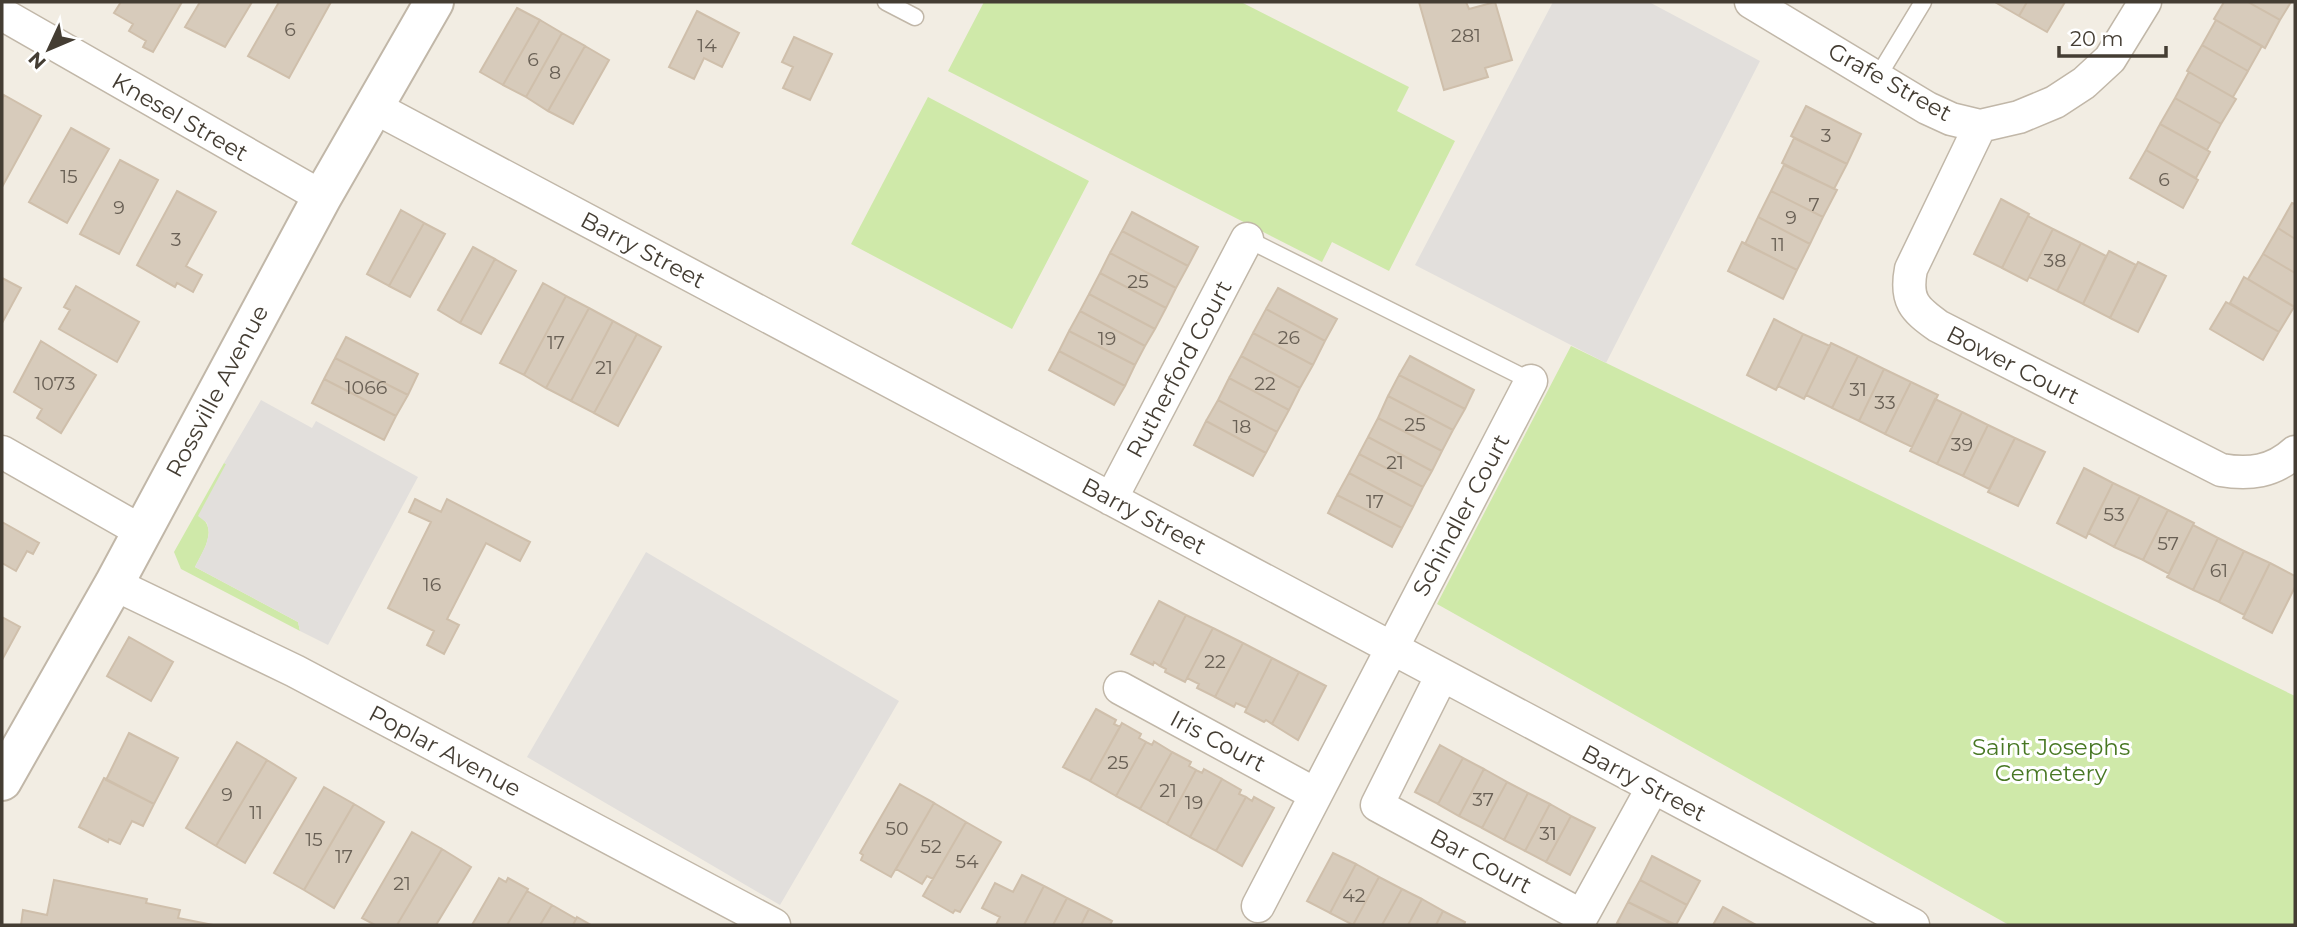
<svg xmlns="http://www.w3.org/2000/svg" width="2297" height="927" viewBox="0 0 2297 927" font-family="Montserrat,sans-serif">
<rect width="100%" height="100%" fill="#f2ede3"/>
<!-- green -->
<path fill="#cfe9a9" d="M984 2H1241L1409 87 1397 111 1455 141 1389 271 1332 242 1322 262 948 71Z
M928 97 1089 181 1012 329 851 244Z
M1571 346 2295 696V925H2009L1437 604Z
M224 463 227 464 199 516C219 528 203 552 195 567L298 622 300 631 181 569 174 552Z"/>
<!-- parking -->
<path fill="#e2dfdc" d="M1553 2H1649L1760 61 1606 363 1415 265Z
M261 400 312 428 316 421 418 477 328 645 300 631 298 622 195 567 206 545 209 533 207 523 198 516 226 464 224 463Z
M646 552 899 701 780 905 527 757Z"/>
<!-- building -->
<path fill="#d7cbbb" stroke="#cfbfab" stroke-width="2" d="M121 2H182L153 52 143 47 146 41 129 31 133 24 114 13Z
M200 2H252L225 47 185 27Z
M279 2H331L289 78 248 56Z
M1419 2H1466L1469 9 1495 2 1512 60 1485 68 1488 77 1444 90Z
M1995 2H2027L2019 16Z
M2027 2H2065L2047 32 2019 16Z
M2224 2H2248L2280 20 2265 48 2214 19Z
M2248 2H2291L2280 20Z
M517 8 540 20 503 85 480 72Z
M697 11 739 33 722 67 704 58 694 79 669 67Z
M540 20 562 33 526 97 503 85Z
M2216 20 2262 46 2248 71 2202 45Z
M562 33 585 46 548 111 526 97Z
M794 37 832 54 810 100 783 88 793 67 782 62Z
M2202 45 2248 71 2233 97 2187 71Z
M585 46 609 60 573 124 548 111Z
M2189 72 2236 99 2221 124 2175 98Z
M4 95 41 116 2 187V99Z
M2175 98 2221 124 2207 150 2160 124Z
M1806 106 1861 134 1847 164 1791 136Z
M2160 124 2210 152 2196 178 2146 150Z
M71 128 109 149 67 223 29 202Z
M1794 138 1847 164 1834 189 1782 163Z
M2146 150 2198 180 2183 208 2130 178Z
M120 160 158 180 119 254 80 234Z
M1784 165 1837 190 1823 217 1771 191Z
M177 191 216 212 186 266 202 275 193 292 177 283 175 287 137 265Z
M1771 191 1823 217 1810 244 1758 217Z
M2001 199 2029 214 2002 268 1974 254Z
M2292 203 2295 204V239L2278 228Z
M401 210 424 223 389 286 367 274Z
M1132 212 1198 247 1188 266 1122 231Z
M2028 216 2053 229 2027 281 2002 268Z
M1758 217 1810 244 1797 270 1745 244Z
M424 223 445 234 410 297 389 286Z
M2278 228 2295 239V273L2263 254Z
M2053 229 2081 243 2057 291 2029 277Z
M1122 231 1188 266 1176 288 1110 253Z
M1742 242 1797 270 1783 299 1728 271Z
M2081 243 2106 256 2083 304 2057 291Z
M473 247 495 259 460 323 438 310Z
M2109 251 2136 265 2110 318 2083 304Z
M1110 253 1176 288 1166 308 1100 273Z
M2263 254 2295 273V307L2248 279Z
M495 259 516 271 481 334 460 323Z
M2138 262 2166 276 2138 332 2110 318Z
M1100 273 1166 308 1155 329 1089 294Z
M2244 277 2294 307 2279 332 2230 303Z
M2 278 21 288 2 323Z
M543 283 566 296 524 375 500 363Z
M76 286 139 322 117 362 59 329 70 310 64 307Z
M1278 288 1337 319 1325 341 1266 309Z
M1089 294 1155 329 1145 346 1080 311Z
M566 296 589 308 546 388 524 375Z
M2226 302 2279 332 2263 360 2210 329Z
M589 308 613 321 571 401 546 388Z
M1266 309 1325 341 1313 365 1253 333Z
M1080 311 1145 346 1135 365 1069 331Z
M1774 319 1803 334 1776 390 1747 375Z
M613 321 637 334 594 413 571 401Z
M1069 331 1135 365 1125 386 1059 351Z
M1253 333 1313 365 1300 388 1241 356Z
M637 334 661 347 618 426 594 413Z
M1803 334 1830 346 1804 399 1778 386Z
M346 337 418 374 408 395 335 358Z
M41 341 96 375 61 433 37 418 42 409 14 392Z
M1831 343 1858 356 1832 408 1806 395Z
M1059 351 1125 386 1114 405 1049 370Z
M1241 356 1300 388 1289 410 1229 378Z
M1410 356 1474 390 1465 409 1399 375Z
M1858 356 1884 369 1859 421 1832 408Z
M335 358 408 395 396 416 324 379Z
M1884 369 1911 382 1885 434 1859 421Z
M1399 375 1465 409 1453 430 1388 396Z
M1229 378 1289 410 1277 432 1218 400Z
M324 379 396 416 384 440 312 403Z
M1911 382 1938 395 1912 447 1885 434Z
M1388 396 1453 430 1442 451 1378 418Z
M1935 399 1962 412 1937 464 1910 451Z
M1218 400 1277 432 1266 453 1206 421Z
M1962 412 1988 425 1963 476 1937 464Z
M1378 418 1442 451 1432 471 1368 437Z
M1206 421 1266 453 1253 476 1194 445Z
M1988 425 2015 438 1989 489 1963 476Z
M1368 437 1432 471 1423 487 1359 454Z
M2015 438 2045 452 2018 506 1988 492Z
M1359 454 1423 487 1413 507 1349 473Z
M2084 468 2113 483 2086 538 2057 523Z
M1349 473 1413 507 1402 528 1337 495Z
M2113 483 2140 496 2114 547 2088 533Z
M1337 495 1402 528 1392 547 1328 513Z
M2140 496 2168 510 2143 560 2114 547Z
M415 499 441 512 447 499 530 542 520 561 486 543 447 619 459 625 444 654 427 645 434 631 388 608 431 522 409 512Z
M2168 510 2194 523 2169 574 2143 560Z
M2 522 39 543 33 554 27 551 16 571 2 563Z
M2193 525 2218 538 2193 590 2167 577Z
M2218 538 2244 551 2219 602 2193 590Z
M2244 551 2270 563 2244 615 2219 602Z
M2270 563 2295 576V587L2272 633 2243 618Z
M1159 601 1186 615 1160 666 1154 662 1153 665 1131 654Z
M1186 615 1213 628 1185 682 1165 672 1166 669 1160 666Z
M2 617 20 627 3 658 2 657Z
M1213 628 1243 643 1215 697 1197 688 1199 684 1187 678Z
M129 637 173 662 151 701 107 676Z
M1243 643 1272 658 1247 708 1236 703 1234 707 1215 697Z
M1272 658 1299 672 1272 724 1266 720 1264 722 1245 712Z
M1299 672 1326 686 1298 740 1272 724Z
M1096 709 1116 720 1114 724 1120 727 1090 781 1063 767Z
M1122 723 1141 734 1139 738 1146 742 1116 796 1090 781Z
M129 733 178 758 154 804 106 780Z
M1154 741 1172 752 1140 809 1116 796 1146 742 1152 745Z
M237 742 267 760 216 846 186 828Z
M1440 745 1463 758 1438 804 1415 792Z
M1172 752 1191 762 1189 766 1196 770 1167 824 1140 809Z
M1463 758 1484 769 1459 816 1438 804Z
M267 760 296 778 245 863 216 846Z
M1204 769 1222 779 1190 837 1167 824 1196 770 1202 773Z
M1484 769 1507 782 1482 828 1459 816Z
M104 778 154 804 143 826 132 821 120 844 109 839 108 842 79 827Z
M1222 779 1241 790 1239 794 1246 797 1216 851 1190 837Z
M1507 782 1528 793 1504 840 1482 828Z
M900 784 934 803 891 877 861 860 863 855 860 853Z
M324 787 354 804 304 890 274 873Z
M1528 793 1550 804 1525 851 1504 840Z
M1246 797 1252 801 1254 797 1274 808 1242 866 1216 851Z
M934 803 966 822 933 879 927 876 922 884 896 869Z
M354 804 384 822 334 908 304 890Z
M1550 804 1571 816 1546 862 1525 851Z
M1571 816 1595 828 1570 875 1546 862Z
M966 822 1001 842 960 912 955 910 953 913 923 896Z
M412 832 442 849 397 925H375L362 918Z
M442 849 471 867 436 925H397Z
M1333 853 1356 864 1330 913 1307 901Z
M1652 856 1700 881 1687 905 1640 880Z
M1356 864 1379 877 1353 925 1330 913Z
M1022 875 1044 886 1024 925H996L1000 917 982 908 995 883 1013 892Z
M1379 877 1402 889 1382 925H1353Z
M499 878 506 882 508 878 528 889 527 891 507 925H472Z
M54 880 147 899 146 903 180 910 178 918 213 925H21L23 910 47 915Z
M1640 880 1687 905 1676 925 1628 902Z
M1044 886 1067 898 1053 925H1024Z
M1402 889 1422 899 1408 925H1382Z
M527 891 552 905 540 925H507Z
M1067 898 1089 909 1081 925H1053Z
M1422 899 1443 911 1436 925H1408Z
M1628 902 1673 925H1622L1617 923Z
M552 905 576 919 573 925H540Z
M1723 907 1756 925H1713Z
M1089 909 1112 921 1110 925H1081Z
M1443 911 1465 922 1464 925H1436Z
M577 917 591 925H573Z"/>
<g fill="none" stroke-linecap="round" stroke-linejoin="round">
<defs>
<path id="service" d="M886 2 915 17
M1877 78 1923 2
M1247 239 1531 381"/>
<path id="minor" d="M1751 2 1927 108 1951 119 1980 126 2019 117 2055 102 2084 83 2110 59 2145 2
M2 14 322 197
M374 107 1913 925
M1980 126 1911 269C1905 300 1914 309 1938 326L2221 470C2249 475 2273 472 2295 452
M2 452 141 531
M1111 499 1247 239
M114 584 295 671 774 925
M1442 675 1377 805 1582 916 1653 787
M1120 688 1315 794
M1258 906 1531 381"/>
<path id="tertiary" d="M2 781 114 584 322 197 434 2"/>
</defs>
<!-- service casing -->
<use href="#service" stroke="#c1b7a8" stroke-width="19"/>
<!-- minor casing -->
<use href="#minor" stroke="#c1b7a8" stroke-width="35"/>
<!-- tertiary casing -->
<use href="#tertiary" stroke="#c1b7a8" stroke-width="42"/>
<!-- service -->
<use href="#service" stroke="#fff" stroke-width="16"/>
<!-- minor -->
<use href="#minor" stroke="#fff" stroke-width="32"/>
<!-- tertiary -->
<use href="#tertiary" stroke="#fff" stroke-width="38"/>
</g>
<g text-anchor="middle" stroke-width="6" stroke-linejoin="round" paint-order="stroke">
<!-- number labels -->
<g font-size="19" fill="#696055">
<text x="290" y="36">6</text>
<text x="1466" y="42">281</text>
<text x="707" y="52">14</text>
<text x="533" y="66">6</text>
<text x="555" y="79">8</text>
<text x="1826" y="142">3</text>
<text x="69" y="183">15</text>
<text x="2164" y="186">6</text>
<text x="1814" y="211">7</text>
<text x="119" y="214">9</text>
<text x="1791" y="224">9</text>
<text x="176" y="246">3</text>
<text x="1778" y="251">11</text>
<text x="2055" y="267">38</text>
<text x="1138" y="288">25</text>
<text x="1289" y="344">26</text>
<text x="1107" y="345">19</text>
<text x="556" y="349">17</text>
<text x="604" y="374">21</text>
<text x="55" y="390">1073</text>
<text x="1265" y="390">22</text>
<text x="366" y="394">1066</text>
<text x="1858" y="396">31</text>
<text x="1885" y="409">33</text>
<text x="1415" y="431">25</text>
<text x="1242" y="433">18</text>
<text x="1962" y="451">39</text>
<text x="1395" y="469">21</text>
<text x="1375" y="508">17</text>
<text x="2114" y="521">53</text>
<text x="2168" y="550">57</text>
<text x="2219" y="577">61</text>
<text x="432" y="591">16</text>
<text x="1215" y="668">22</text>
<text x="1118" y="769">25</text>
<text x="1168" y="797">21</text>
<text x="227" y="801">9</text>
<text x="1483" y="806">37</text>
<text x="1194" y="809">19</text>
<text x="256" y="819">11</text>
<text x="897" y="835">50</text>
<text x="1548" y="840">31</text>
<text x="314" y="846">15</text>
<text x="931" y="853">52</text>
<text x="344" y="863">17</text>
<text x="967" y="868">54</text>
<text x="402" y="890">21</text>
<text x="1354" y="902">42</text>
</g>
<!-- street labels -->
<g font-size="23" fill="#443d33" stroke="#fff">
<text transform="translate(1890 82) rotate(29)" y="8">Grafe Street</text>
<text transform="translate(180 117) rotate(30)" y="8">Knesel Street</text>
<text transform="translate(643 250) rotate(28)" y="8">Barry Street</text>
<text transform="translate(2013 365) rotate(27)" y="8">Bower Court</text>
<text transform="translate(1179 369) rotate(-62)" y="8">Rutherford Court</text>
<text transform="translate(217 391) rotate(-62)" y="8">Rossville Avenue</text>
<text transform="translate(1461 515) rotate(-62)" y="8">Schindler Court</text>
<text transform="translate(1144 516) rotate(28)" y="8">Barry Street</text>
<text transform="translate(1218 741) rotate(28)" y="8">Iris Court</text>
<text transform="translate(445 751) rotate(28)" y="8">Poplar Avenue</text>
<text transform="translate(1644 783) rotate(28)" y="8">Barry Street</text>
<text transform="translate(1481 861) rotate(28)" y="8">Bar Court</text>
</g>
<!-- park labels -->
<g font-size="23" fill="#487824" stroke="#fff">
<text x="2051" y="755">Saint Josephs<tspan x="2051" dy="26">Cemetery</tspan></text>
</g>
</g>
<!-- border -->
<rect width="2297" height="927" fill="none" stroke="#443d33" stroke-width="7"/>
<!-- north arrow -->
<g transform="translate(49 49) rotate(226)" stroke="#ffffff" stroke-width="5" paint-order="stroke">
<path d="M0-5L12 26L0 18L-12 26Z" fill="#443d33"/>
<text y="-10" font-size="19" font-weight="bold" text-anchor="middle" fill="#443d33">N</text>
</g>
<!-- scale -->
<path d="M2059 46v10h107v-10" fill="none" stroke="#443d33" stroke-width="3.5"/>
<text x="2070" y="46" font-size="21" fill="#443d33" stroke="#ffffff" stroke-width="5" paint-order="stroke">20 m</text>
</svg>
